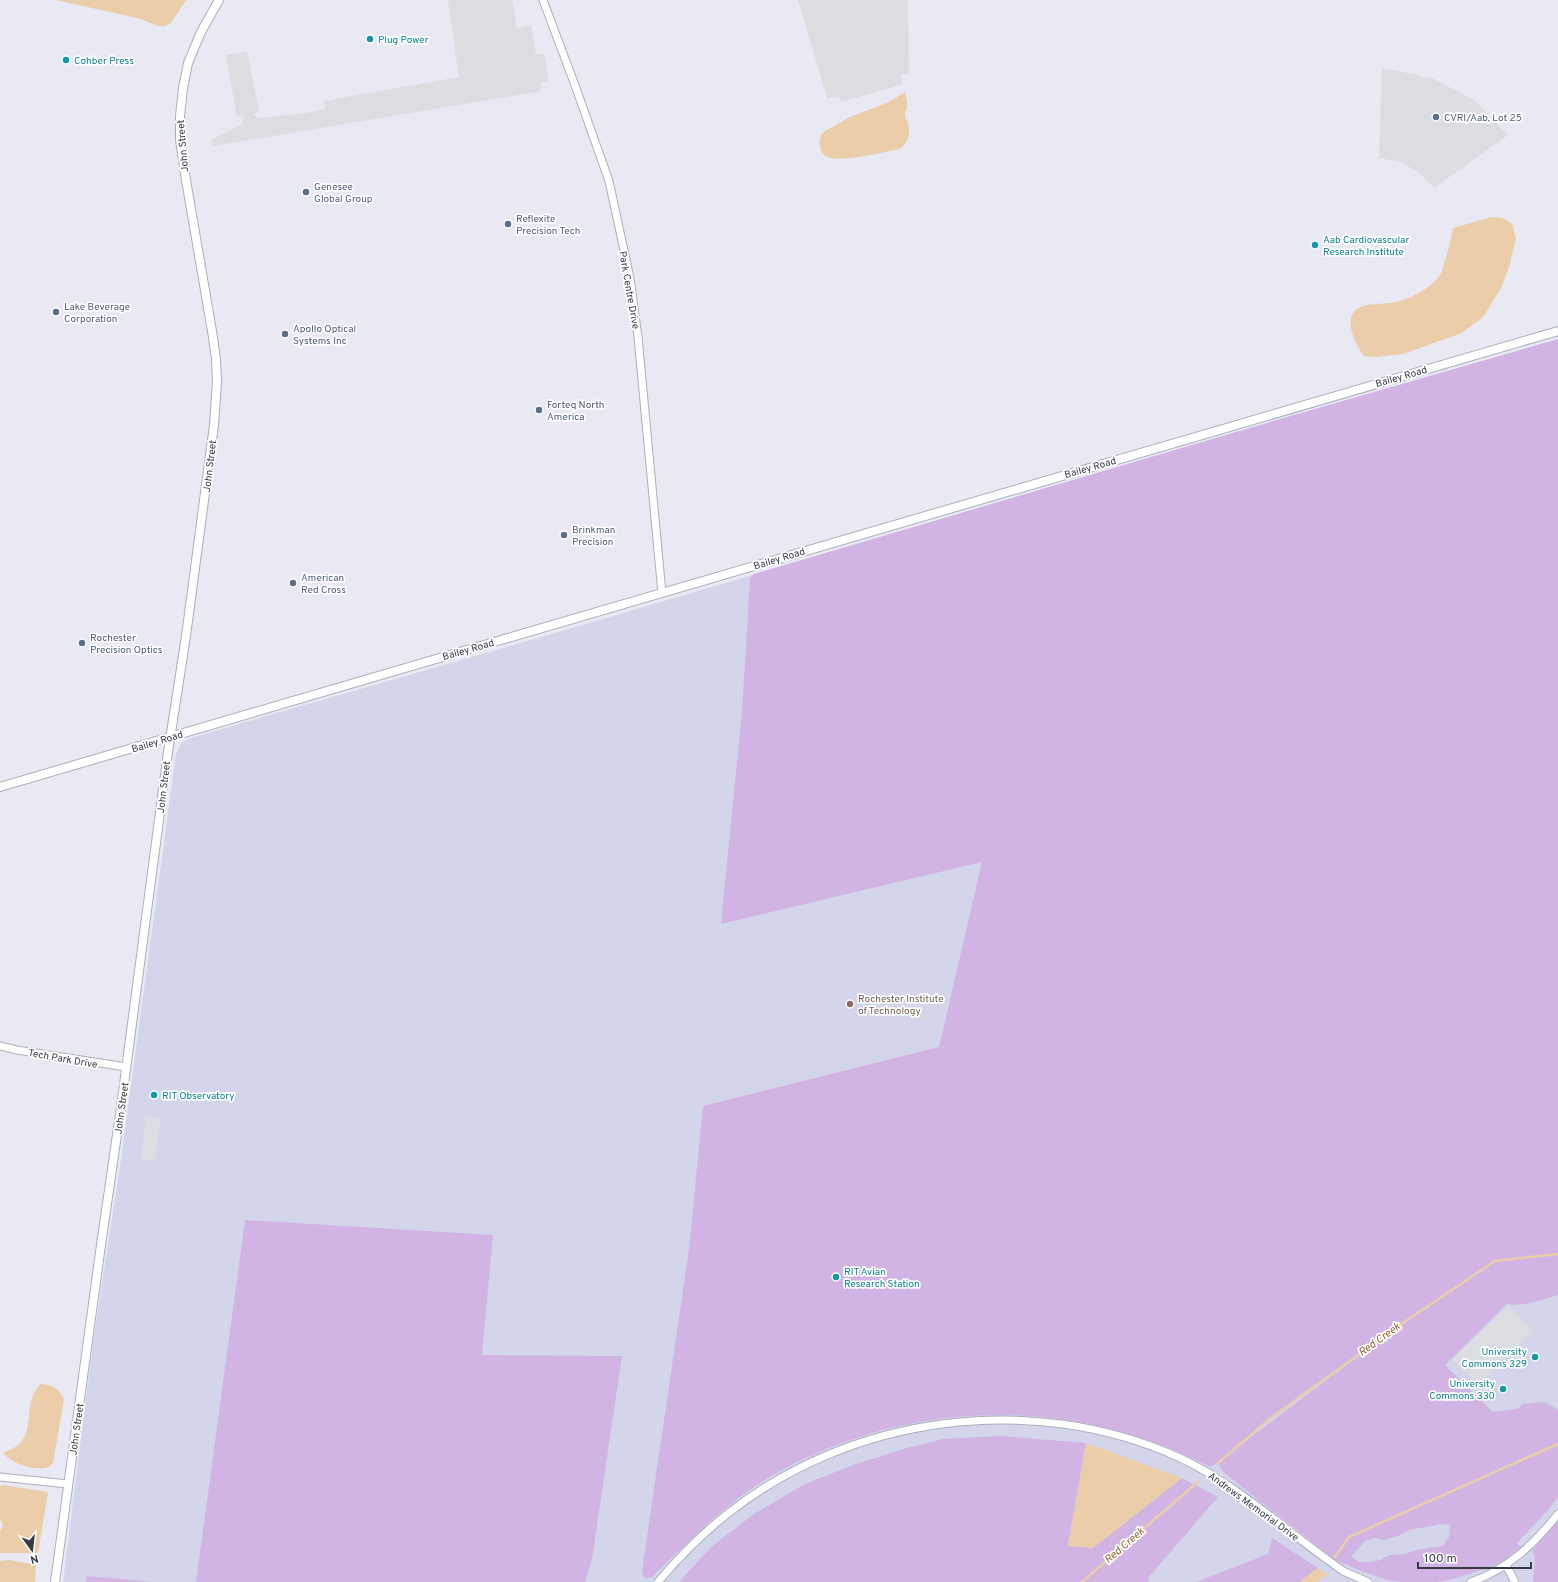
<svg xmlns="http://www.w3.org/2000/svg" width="1558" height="1582" viewBox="0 0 1558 1582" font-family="Overpass,sans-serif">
<rect width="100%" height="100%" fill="#e8e9f2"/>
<!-- education -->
<path fill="#d3d6eb" d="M1558 339V1582H63L93 1343 121 1159 176 754 181 743 190 738 576 627 1287 417 1309 496Z"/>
<!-- green -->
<path fill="#d1b4e4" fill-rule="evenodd" d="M1558 339V1295C1541 1300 1525 1307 1507 1304L1445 1365 1493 1412 1517 1409 1523 1404 1540 1402 1547 1403 1558 1410V1497C1546 1514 1531 1528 1517 1543L1521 1547 1503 1561 1485 1570H1481L1457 1578 1437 1582H1402L1387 1580 1364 1572 1335 1560 1223 1472 1218 1463 1210 1467C1074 1396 915 1398 780 1471 731 1498 692 1538 652 1577L648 1578H644L642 1571 689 1249 703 1106 939 1047 982 862 721 924 742 712 750 578 754 574 1287 417ZM1381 1338H1382L1226 1456 1272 1417ZM1442 1524 1450 1525 1449 1537 1443 1546 1416 1550 1405 1554 1389 1555 1380 1560 1370 1562H1359L1351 1557 1365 1541 1374 1538 1384 1540 1398 1536 1409 1530Z
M245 1220 493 1235 482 1355 622 1356 592 1559 585 1582H196Z
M1001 1436 1086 1443 1068 1545 1093 1548 1182 1478 1218 1497 1148 1578 1149 1582H679L711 1547 754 1514 805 1484 853 1465 907 1448 943 1439Z
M1558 1521V1582H1533L1535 1556 1532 1551Z
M1272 1538 1318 1568 1299 1582H1196L1268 1554Z
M87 1576 152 1582H86Z"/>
<!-- parking -->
<path fill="#dcdde1" d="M448 0H512L517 28 531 25 536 54H544L549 80 540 84 541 91 213 146 211 140 241 125 244 116 237 117 226 55 247 51 259 112 253 114 257 118 308 113 325 109 324 101 459 77Z
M798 0H908L909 74H902L901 76 903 84 841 102 839 96 827 98Z
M1382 68 1432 78 1474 100 1508 135 1434 188 1419 173 1401 162 1379 158Z
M146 1117 160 1118 155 1160H141Z
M1509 1305 1533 1331 1478 1384 1453 1359Z"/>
<!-- water -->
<path fill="#ebcea9" d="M56 0H186L171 23 165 26H157L141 19Z
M905 92C906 97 908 104 907 108 905 114 905 108 905 115 905 118 907 120 908 124 911 134 908 144 899 149 885 152 837 164 825 156 818 150 819 140 822 133L850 117 887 103Z
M1492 217 1503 218 1512 224 1516 238 1510 264 1502 286 1484 316 1462 333 1403 354 1377 357 1364 356C1354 343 1340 313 1363 306 1369 304 1383 304 1390 303 1409 300 1429 290 1440 275 1443 271 1443 265 1445 260 1449 249 1451 239 1453 228Z
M41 1384C54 1386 57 1387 64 1399L53 1463C51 1465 48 1468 45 1468 31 1470 11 1463 3 1453 7 1451 13 1449 17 1446 36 1432 22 1400 41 1384Z
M1086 1443 1182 1478 1093 1548 1068 1546Z
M2 1485 48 1492 38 1553H0V1532L3 1526 0 1519V1487Z
M9 1560 36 1565 35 1582H0V1561Z
M1318 1568 1330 1576 1323 1577 1318 1582H1299Z"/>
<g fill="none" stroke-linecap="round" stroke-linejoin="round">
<!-- stream -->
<path stroke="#ebcea9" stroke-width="2.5" d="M1218 1463 1272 1417 1400 1325 1495 1261 1558 1254
M1335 1557 1349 1537 1558 1444
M1082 1582 1199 1481"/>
<defs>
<path id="minor" d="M543 0 576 88 609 181 630 278 638 337 662 593
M0 1046 17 1050 126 1067
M0 1477 68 1484
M1506 1565 1515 1582
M658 1582C678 1558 701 1535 726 1515 851 1415 1031 1391 1178 1457 1235 1483 1281 1527 1332 1563L1343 1571 1368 1582
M1471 1582C1508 1569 1534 1544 1558 1514"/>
<path id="tertiary" d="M0 787 354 683 1558 331
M55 1582 101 1245 121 1107 168 752 186 636 214 425 217 382 216 359 212 331 186 180 180 140V116L183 88 188 63 201 32 219 0"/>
</defs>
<!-- minor casing -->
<use href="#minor" stroke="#abafbd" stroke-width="9"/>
<!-- tertiary casing -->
<use href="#tertiary" stroke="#abafbd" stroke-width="10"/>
<!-- minor -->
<use href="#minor" stroke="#fff" stroke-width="7"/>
<!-- tertiary -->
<use href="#tertiary" stroke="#fff" stroke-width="8"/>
</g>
<!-- markers -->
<g fill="#0f9aa8" stroke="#fff" stroke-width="1.5">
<circle cx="370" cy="39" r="4"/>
<circle cx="66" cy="60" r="4"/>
<circle cx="1315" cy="245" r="4"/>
<circle cx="154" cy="1095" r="4"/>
<circle cx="836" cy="1277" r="4"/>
<circle cx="1535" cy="1357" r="4"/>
<circle cx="1503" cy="1389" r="4"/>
</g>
<g fill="#5c6f8a" stroke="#fff" stroke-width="1.5">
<circle cx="1436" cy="117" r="4"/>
<circle cx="306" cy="192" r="4"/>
<circle cx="508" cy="224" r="4"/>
<circle cx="56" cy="312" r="4"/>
<circle cx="285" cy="334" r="4"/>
<circle cx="539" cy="410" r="4"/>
<circle cx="564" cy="535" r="4"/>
<circle cx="293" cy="583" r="4"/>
<circle cx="82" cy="643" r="4"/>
</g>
<circle fill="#8d6e63" stroke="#fff" stroke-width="1.5" cx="850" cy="1004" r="4"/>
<g text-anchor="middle" stroke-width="3.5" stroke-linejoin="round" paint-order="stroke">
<!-- culture labels -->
<g font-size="10" fill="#0d838f" stroke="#fff" text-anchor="start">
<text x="378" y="43">Plug Power</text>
<text x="74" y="64">Cohber Press</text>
<text x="1323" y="243">Aab Cardiovascular<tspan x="1323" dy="12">Research Institute</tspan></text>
<text x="162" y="1099">RIT Observatory</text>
<text x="844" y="1275">RIT Avian<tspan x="844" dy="12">Research Station</tspan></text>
<text x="1527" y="1355" text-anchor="end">University<tspan x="1527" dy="12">Commons 329</tspan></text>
<text x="1495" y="1387" text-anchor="end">University<tspan x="1495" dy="12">Commons 330</tspan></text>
</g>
<!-- service labels -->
<g font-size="10" fill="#4e5e75" stroke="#fff" text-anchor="start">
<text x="1444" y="121">CVRI/Aab, Lot 25</text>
<text x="314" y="190">Genesee<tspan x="314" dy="12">Global Group</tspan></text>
<text x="516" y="222">Reflexite<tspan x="516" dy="12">Precision Tech</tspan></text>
<text x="64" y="310">Lake Beverage<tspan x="64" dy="12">Corporation</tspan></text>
<text x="293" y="332">Apollo Optical<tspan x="293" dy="12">Systems Inc</tspan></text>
<text x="547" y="408">Forteq North<tspan x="547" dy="12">America</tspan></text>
<text x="572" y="533">Brinkman<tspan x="572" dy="12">Precision</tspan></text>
<text x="301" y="581">American<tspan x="301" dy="12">Red Cross</tspan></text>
<text x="90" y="641">Rochester<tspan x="90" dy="12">Precision Optics</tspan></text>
</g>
<!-- street labels -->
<g font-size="10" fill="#373a45" stroke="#fff">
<text transform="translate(182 146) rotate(-95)" y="4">John Street</text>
<text transform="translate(630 290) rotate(80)" y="4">Park Centre Drive</text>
<text transform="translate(1401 376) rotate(-16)" y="4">Bailey Road</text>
<text transform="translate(209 466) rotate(-83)" y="4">John Street</text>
<text transform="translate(1090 467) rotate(-16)" y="4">Bailey Road</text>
<text transform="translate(779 558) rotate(-17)" y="4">Bailey Road</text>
<text transform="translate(468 649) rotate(-16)" y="4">Bailey Road</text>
<text transform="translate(157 741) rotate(-17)" y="4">Bailey Road</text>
<text transform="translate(163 787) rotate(-83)" y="4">John Street</text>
<text transform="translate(63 1058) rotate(10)" y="4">Tech Park Drive</text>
<text transform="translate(121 1108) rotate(-82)" y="4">John Street</text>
<text transform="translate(76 1429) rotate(-82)" y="4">John Street</text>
<text transform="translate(1254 1506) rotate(36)" y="4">Andrews Memorial Drive</text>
</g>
<!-- education labels -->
<g font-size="10" fill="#785e54" stroke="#fff" text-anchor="start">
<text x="858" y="1002">Rochester Institute<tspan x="858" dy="12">of Technology</tspan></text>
</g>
<!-- water labels -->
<g font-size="11" font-style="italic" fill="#926932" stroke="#fff">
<text transform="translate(1379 1339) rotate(-36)" y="4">Red Creek</text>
<text transform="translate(1124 1545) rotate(-41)" y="4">Red Creek</text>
</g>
</g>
<!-- north arrow -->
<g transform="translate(32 1550) rotate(165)" stroke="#ffffff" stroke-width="3" paint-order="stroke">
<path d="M0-3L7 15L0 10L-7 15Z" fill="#373a45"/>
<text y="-6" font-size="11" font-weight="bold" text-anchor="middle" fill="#373a45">N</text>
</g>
<!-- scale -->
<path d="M1418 1562v6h113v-6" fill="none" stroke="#373a45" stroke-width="2"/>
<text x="1424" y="1562" font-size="12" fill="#373a45" stroke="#ffffff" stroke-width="3" paint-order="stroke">100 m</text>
</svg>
